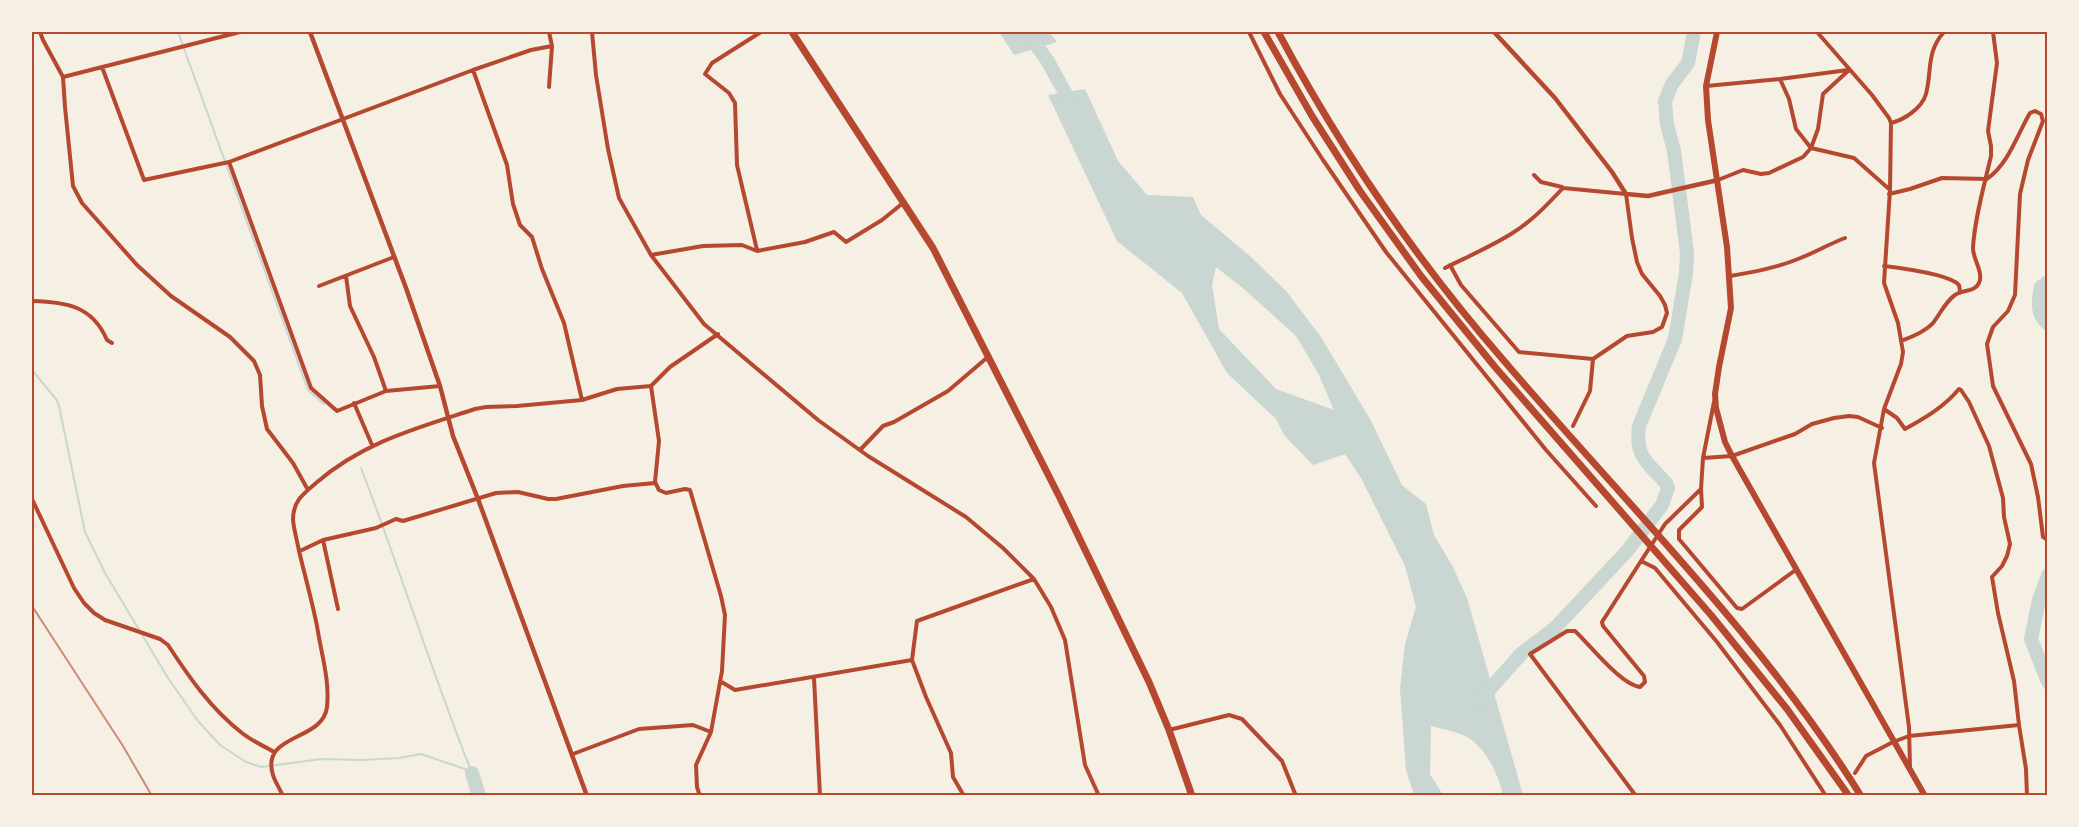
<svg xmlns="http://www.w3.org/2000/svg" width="2079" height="827" viewBox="0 0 2079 827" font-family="'Sofia Sans Condensed',sans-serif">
<rect width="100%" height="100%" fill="#f6efe4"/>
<!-- water -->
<path fill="#c9d6d2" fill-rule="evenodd" d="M999 32H1049L1057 42 1014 55Z
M1085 89 1118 161 1147 195 1193 197 1201 215 1251 257 1286 291 1321 337 1370 419 1402 485 1426 504 1434 535 1453 567 1467 598 1523 795H1503C1498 774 1487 749 1467 737 1456 731 1442 729 1431 726L1430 774 1443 795H1414L1406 770 1400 689 1405 644 1416 607 1405 566 1361 478 1345 454 1313 465 1284 435 1276 419 1227 373 1182 293 1117 241 1048 95ZM1216 267 1244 289 1296 336 1318 373 1334 410 1276 389 1219 329 1212 285Z"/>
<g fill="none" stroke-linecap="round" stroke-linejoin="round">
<!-- stream -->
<path stroke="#c9d6d2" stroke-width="2" d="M178 32 308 390 324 404
M32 370 56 399 59 406 85 532 105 573 168 678 198 721 220 745 246 762 261 767 322 759 361 760 399 758 421 754 465 769 472 773
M361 468C400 569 432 673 472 773"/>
<!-- river -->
<path stroke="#c9d6d2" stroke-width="14" d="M1027 32 1047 60 1073 107
M2048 282 2041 287C2038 301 2036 313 2048 324
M2048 575 2039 600 2031 639 2048 682
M1481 699 1522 653 1555 628 1628 550 1662 505 1668 488 1666 483C1647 462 1635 457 1639 426L1675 339 1686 273 1687 253 1674 151 1667 124 1665 101 1672 84 1688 63 1694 32
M472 773 479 796"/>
<!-- minor -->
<path stroke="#b5482f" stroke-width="4" d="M40 32 43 40 63 77 65 107 73 186 82 203 137 265 171 296 230 337 254 361 260 375 262 406 267 429 293 463 308 490
M549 32 552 46 549 87
M592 32 596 75 608 149 619 198 651 255 704 324 818 420 868 456 966 517 1003 548 1034 579 1051 607 1065 640 1085 765 1099 796
M1249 32 1280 94 1323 160 1386 252 1546 450 1596 506
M1817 32 1872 95 1889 118 1891 123 1890 190 1884 283 1898 323 1903 352 1901 364 1884 409 1874 463 1909 727 1910 768
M102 67 144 180 229 162 473 70 531 50 552 46
M473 70 507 165 513 204 520 225 532 237 542 269 564 323 582 400
M63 77 240 32
M1780 79 1848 70
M1706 86 1780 79 1789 99 1796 129 1811 148 1854 158 1889 189
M1891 123C1904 120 1922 108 1926 94 1932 71 1926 52 1944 32
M229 162 311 388 337 411 386 391 440 386
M1534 175 1541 182 1562 187
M1718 180 1743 170 1761 174 1769 173 1803 157 1811 148 1818 129 1823 94 1849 70
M1889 194 1910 189 1942 178 1987 179C2009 163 2017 135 2030 113L2035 111 2041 114 2043 121 2028 160 2020 194 2015 295 2008 311 1993 327 1987 344 1993 386 2031 464 2038 497 2043 537 2048 540
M757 250 737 165 735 103 729 93 705 74 712 63 761 32
M651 255 703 246 742 245 757 251 805 242 834 232 846 242 882 220 903 203
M1884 266C1900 268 1949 274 1959 285L1960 291
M1445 268C1467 257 1490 247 1511 234 1531 222 1547 205 1563 188L1626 194 1632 238 1637 262 1642 274 1660 296 1665 305 1667 313 1662 327 1653 332 1627 336 1593 359 1519 352 1461 285 1450 265
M346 276 350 306 374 357 386 391
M1730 276C1753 272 1776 268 1798 259 1814 253 1829 244 1845 238
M319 286 394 257
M32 301C65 302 92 305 107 340L112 343
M1901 341C1912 337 1925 332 1933 323 1941 313 1945 302 1955 295 1963 289 1974 293 1979 283 1984 272 1972 258 1973 247 1975 217 1984 186 1991 156V146L1988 131 1997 63 1993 32
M651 386 659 441 655 482 659 490 666 493 685 489 690 490 721 596 725 615 722 671 711 732 696 765 697 787 700 796
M1714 402 1703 458 1701 489 1665 524 1641 561 1655 568 1717 642 1780 725 1826 796
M354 403 372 445
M1573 426 1590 391 1593 359
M860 450 883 426 894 422 948 391 989 356
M1703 458 1732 456 1795 434 1812 424 1834 418 1849 416 1858 417 1882 428
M1701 489 1702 507 1679 530V539L1737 608 1742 609 1797 569
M32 499 74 588 84 603 94 613 105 620 160 639 168 645C189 677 211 709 242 733 252 741 264 746 274 752
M323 540 338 609
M300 551 323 540 376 528 396 519 403 521 496 493 518 492 548 499H556L623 486 655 483
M814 678 820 796
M720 681 735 690 912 660
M2019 725 2026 769 2027 796
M1169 730 1229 715 1242 719 1282 761 1296 796
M573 754 639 729 693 725 711 732
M1855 773 1866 756 1893 742 1909 736 2019 725 2014 681 1998 613 1992 577 2002 566 2007 556 2010 544 2004 517 2003 498 1989 446 1969 402 1961 390 1959 389C1944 407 1925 418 1905 429L1897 418 1884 409
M283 796C280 789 275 782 273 775 260 733 323 742 327 707 330 680 321 653 317 626 312 601 305 576 299 551 297 540 294 530 293 520 293 501 303 494 316 483 363 442 417 428 475 409L486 407 517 406 582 400 617 389 651 386 670 367 718 334
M964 796 953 777 951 753 926 697 912 660 917 621 1034 579
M1636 796 1530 654 1567 631H1575C1590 645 1621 685 1640 687L1645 682 1644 676 1603 626 1602 622 1641 561"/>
<!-- tertiary -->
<path stroke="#b5482f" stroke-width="4.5" d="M310 32 406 288 440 386 453 436 478 499 587 796
M1494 32 1555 98 1612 172 1626 194 1648 196 1718 180"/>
<!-- primary -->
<path stroke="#b5482f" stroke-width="6" d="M1717 32 1706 86 1708 120 1727 247 1731 308 1719 367 1715 394 1716 408 1725 442 1732 456 1925 796"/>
<!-- trunk -->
<path stroke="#b5482f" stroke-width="7" d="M792 32 933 248 1059 496 1149 682 1169 730 1192 796"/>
<!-- motorway -->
<path stroke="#b5482f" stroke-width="7" d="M1264 32 1312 116 1360 191 1421 276 1495 367 1711 615 1787 709 1849 796
M1278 32C1341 150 1417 261 1505 362 1626 504 1762 637 1861 796"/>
<!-- rail -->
<path stroke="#cf8b77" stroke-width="2" d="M32 606 123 746 152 796"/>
</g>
<!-- border -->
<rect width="2079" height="827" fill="none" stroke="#f6efe4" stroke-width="66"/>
<rect x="33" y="33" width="2013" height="761" fill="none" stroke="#b5482f" stroke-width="2"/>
</svg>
